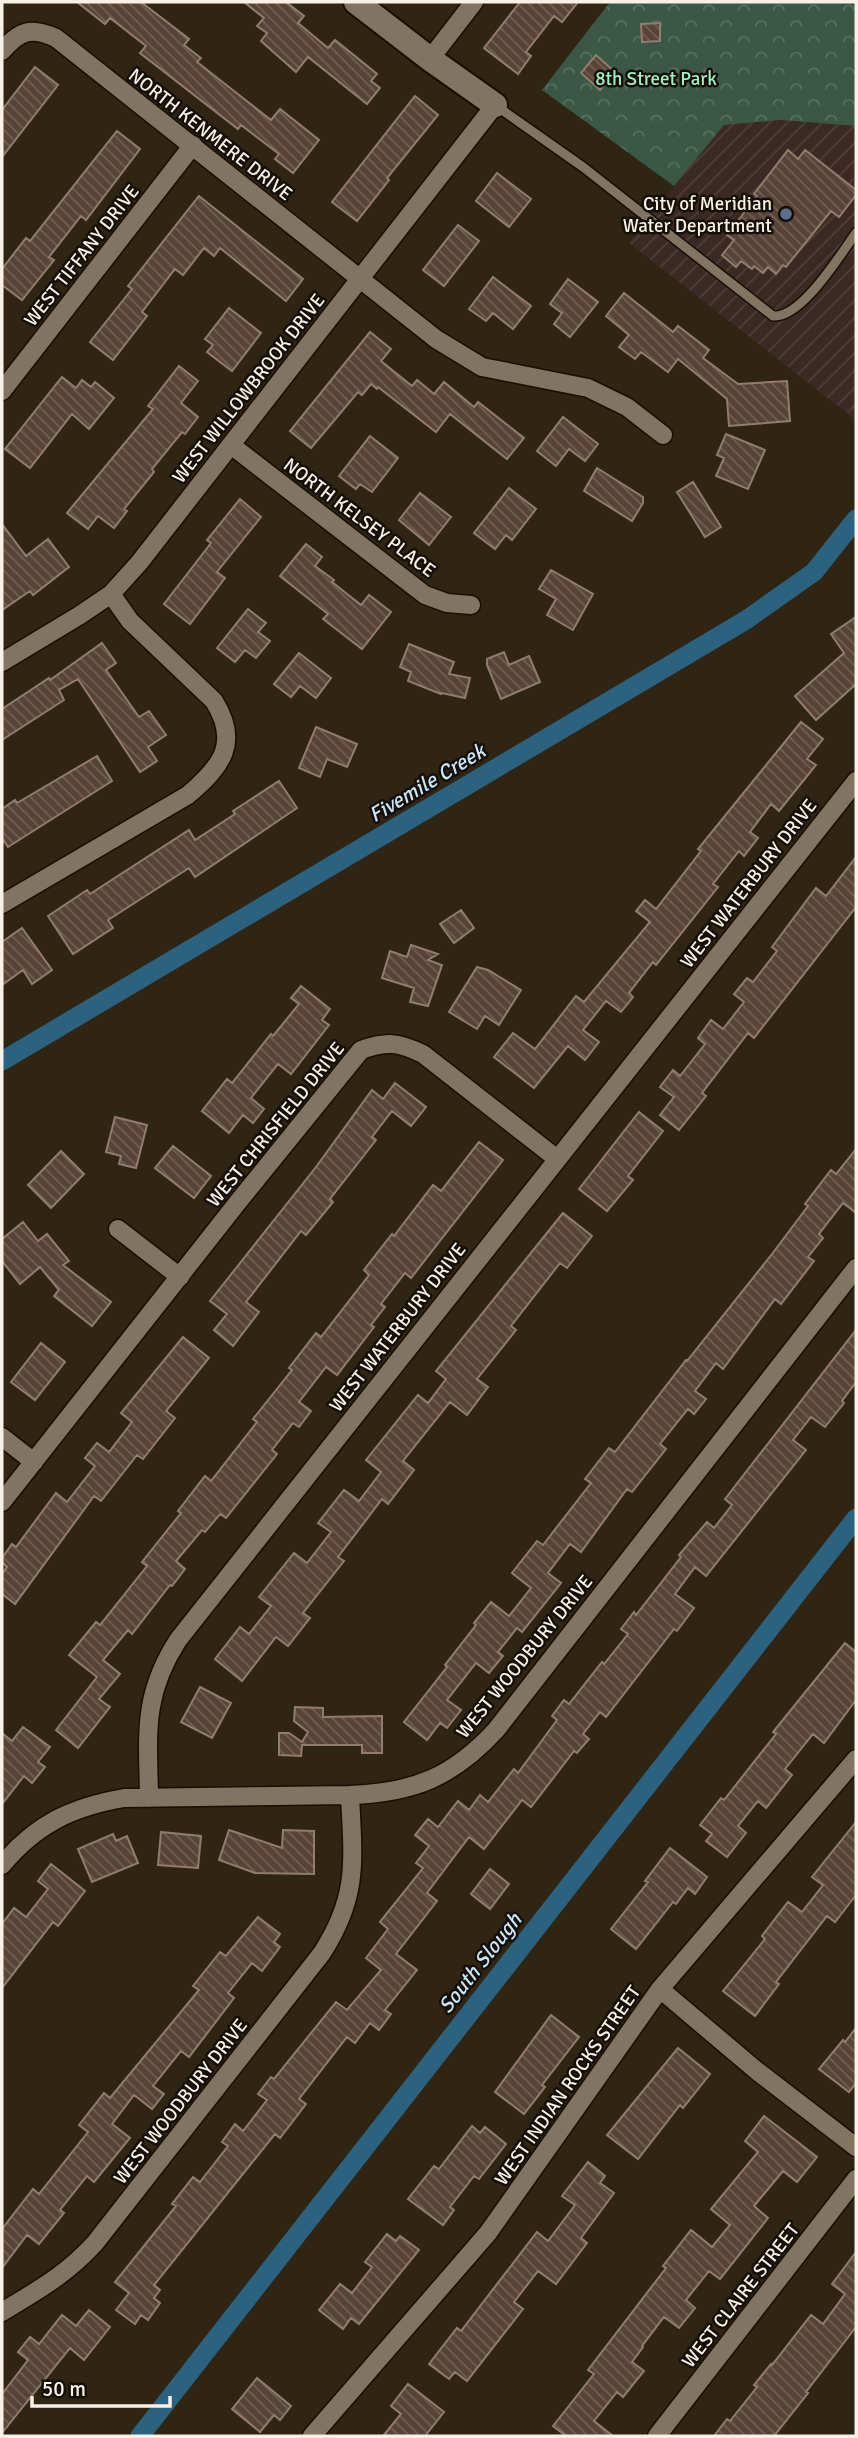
<svg xmlns="http://www.w3.org/2000/svg" width="858" height="2438" viewBox="0 0 858 2438" font-family="Signika,sans-serif">
<defs>
<pattern id="industrial-furrows" width="10" height="10" patternUnits="userSpaceOnUse" patternTransform="scale(1.75)"><rect width="10" height="10" fill="#3c2923"/><path d="M-1 1l2-2M0 10L10 0M9 11l2-2" fill="none" stroke="#4f3e38"/></pattern>
<pattern id="forest-crowns" width="20" height="18" patternUnits="userSpaceOnUse" patternTransform="scale(1.75)"><rect width="20" height="18" fill="#3a5845"/><path d="M2 6a3 3 0 1 1 6 0M12 15a3 3 0 1 1 6 0" fill="none" stroke="#577060"/></pattern>
<pattern id="building-back-hatch" width="6" height="6" patternUnits="userSpaceOnUse" patternTransform="scale(1.75)"><rect width="6" height="6" fill="#574437"/><path d="M-1 5l2 2M0 0l6 6M5-1l2 2" fill="none" stroke="#705f54"/></pattern>
</defs>
<rect width="100%" height="100%" fill="#302513"/>
<!-- industrial -->
<path fill="url(#industrial-furrows)" d="M781 120 856 126V420L629 243 723 125Z"/>
<!-- forest -->
<path fill="url(#forest-crowns)" d="M610 2H856V126L781 120 724 125 674 186 542 90Z"/>
<g fill="none" stroke-linecap="round" stroke-linejoin="round">
<!-- canal -->
<path stroke="#2a627f" stroke-width="19" d="M2 1061 746 620 814 572 856 519
M140 2436 856 1518"/>
</g>
<!-- building -->
<path fill="url(#building-back-hatch)" stroke="#917d6e" stroke-width="2" d="M77 2H141L189 39 184 45 201 58 197 62 271 120 280 109 319 140 293 173 275 159 279 154 241 125 238 129 140 53 146 46 110 18 105 24Z
M244 2H286L304 16 298 23 328 48 335 40 377 74 371 81 380 88 367 104 308 57 296 72 261 41 267 33 257 26 264 18Z
M520 2H578L562 22 554 16 526 52 531 56 518 74 484 48Z
M660 23V41L642 42 641 24Z
M596 55 616 73 600 90 581 73Z
M35 67 58 85 2 157V110Z
M415 96 438 115 387 178 389 180 357 221 332 202Z
M117 131 140 149 86 220 81 216 49 257 54 260 22 300 2 285V269L26 238 30 241Z
M788 150 798 159 805 150 856 190V195L839 217 831 211 786 267 783 265 776 274 768 267 763 273 754 266 752 269 741 261 736 267 722 255 734 240 727 235 757 196 754 194Z
M497 173 531 199 509 227 476 201Z
M199 196 303 279 286 301 220 248 214 256 204 248 183 275 175 269 142 312 147 316 113 360 90 342 132 289 128 286Z
M458 225 479 241 444 286 423 270Z
M493 277 531 306 513 329 493 313 486 321 469 309Z
M568 279 598 302 570 337 554 324 562 313 550 304Z
M624 293 673 332 678 326 709 350 703 358 738 384 787 381 790 421 729 426 727 399 678 359 668 372 641 352 635 359 619 347 629 335 606 316Z
M229 308 261 333 232 371 207 352 213 345 205 339Z
M370 332 391 349 381 361 412 386 417 380 434 394 444 382 474 407 478 402 524 438 507 459 450 414 436 432 378 387 377 389 371 384 362 395 358 392 311 448 290 431Z
M179 366 198 381 181 403 198 417 185 434 182 432 152 469 154 472 124 509 127 511 114 528 98 516 88 529 67 513 153 409 148 406Z
M62 377 76 388 82 380 91 387 95 382 114 398 89 429 72 414 30 468 5 449Z
M563 417 598 444 585 461 569 449 556 466 537 451Z
M726 434 765 450 748 489 716 476 724 458 717 455Z
M370 436 398 458 372 492 360 484 356 489 339 476Z
M597 468 643 497V503L632 521 584 491Z
M693 482 721 527 705 537 677 492Z
M509 488 536 509 512 540 506 535 495 549 474 533Z
M420 493 451 517 429 545 399 520Z
M240 499 261 517 217 572 225 578 190 624 164 604 211 543 207 540Z
M2 524 26 556 48 539 69 567 33 595 30 591 2 610Z
M306 544 322 557 315 566 334 580 332 582 361 605 369 595 391 612 362 649 323 619 328 614 280 576Z
M551 570 593 594 573 630 547 615 556 599 539 589Z
M248 609 266 623 258 632 270 641 256 658 245 650 235 662 217 648Z
M856 617V684L816 720 795 696 844 653 831 634Z
M102 643 116 663 106 670 139 717 149 711 166 735 148 747 157 761 140 772 78 679 59 690 64 700 2 740V709L49 678 50 680Z
M409 644 454 662 449 674 470 678 465 698 442 693 441 694 408 681 411 672 400 667Z
M504 652 509 665 529 656 540 682 501 699 487 665V659Z
M299 653 331 678 316 698 300 686 291 697 274 684Z
M801 722 823 739 807 759 816 765 779 811 771 804 750 832 758 838 744 856 739 851 713 884 718 887 656 965 653 962 629 993 633 997 621 1012 606 1001 583 1030 599 1042 585 1060 568 1046 534 1088 494 1057 513 1033 535 1049 576 996 584 1002 650 922 636 911 645 900 656 909 701 851 698 849Z
M316 727 357 744 347 767 327 759 320 777 299 768Z
M97 756 112 781 8 847 2 838V809L15 800 17 803Z
M279 781 297 808 195 877 189 868 108 920 113 928 73 954 48 916 87 890 90 894 189 830 195 840 235 814 233 811Z
M856 857V907L754 1038 748 1033 702 1093 706 1096 679 1130 660 1115 674 1097 660 1087 673 1070 680 1076 705 1044 698 1038 711 1020 723 1029 744 1002 734 994 747 978 753 982 777 951 772 947 816 888 826 896Z
M461 910 474 928 454 943 440 924Z
M22 928 52 970 32 984 23 970 2 985V942Z
M411 945 438 954 428 960 442 965 428 1006 410 1002 414 988 382 978 390 951 407 957Z
M477 967 488 970 521 990 499 1025 485 1016 477 1029 449 1012Z
M301 986 330 1009 322 1020 329 1025 291 1074 278 1064 251 1098 264 1109 253 1123 243 1115 229 1133 202 1111 227 1079 232 1083 271 1034 273 1036 299 1004 291 998Z
M395 1083 426 1107 411 1126 392 1111 372 1137 376 1140 330 1199 333 1202 306 1235 301 1231 246 1302 259 1312 233 1346 214 1330 227 1314 210 1301 316 1167 372 1090 383 1099Z
M639 1112 663 1131 628 1176 633 1180 607 1211 579 1189Z
M115 1117 147 1125 136 1168 119 1164 121 1156 106 1152Z
M479 1142 503 1160 411 1278 405 1273 381 1304 385 1307 371 1325 374 1327 337 1375 326 1367 299 1402 311 1411 299 1427 293 1423 272 1450 277 1454 226 1518 220 1514 205 1532 202 1530 176 1561 185 1569 172 1586 170 1585 132 1634 128 1630 103 1660 120 1674 99 1699 110 1707 78 1748 56 1730 97 1677 69 1655 96 1622 100 1625 147 1566 142 1562 181 1513 178 1511 205 1476 211 1481 257 1422 253 1419 292 1370 289 1368 316 1333 321 1337 369 1275 364 1270 392 1234 394 1236 433 1185 441 1191Z
M173 1146 211 1176 194 1198 155 1168Z
M856 1149V1213L843 1203 819 1234 823 1238 808 1257 814 1261 781 1304 775 1299 723 1369 716 1363 695 1391 706 1399 694 1414 688 1409 660 1444 666 1449 632 1492 627 1489 581 1552 570 1544 548 1573 561 1583 522 1632 517 1628 498 1652 503 1656 489 1673 476 1663 447 1700 461 1710 447 1728 440 1723 427 1740 404 1722 447 1667 445 1665 476 1625 474 1623 491 1602 509 1616 531 1588 512 1573 537 1541 543 1545 591 1483 585 1479 609 1448 615 1452 686 1360 687 1361 772 1254 808 1206 805 1204 831 1170 836 1174Z
M61 1151 84 1174 51 1208 28 1185Z
M563 1213 592 1236 567 1268 560 1263 511 1326 516 1330 477 1379 488 1387 467 1415 450 1402 403 1461 414 1470 388 1504 382 1499 338 1557 344 1561 303 1613 310 1618 288 1646 276 1637 242 1681 215 1659 240 1627 249 1634 271 1606 259 1597 294 1553 307 1563 331 1532 318 1523 344 1490 359 1501 381 1472 366 1460 418 1395 428 1403 446 1379 436 1371Z
M23 1222 38 1241 47 1234 69 1261 63 1265 111 1302 92 1326 54 1296 59 1290 40 1267 20 1284 2 1261V1239Z
M856 1330V1382L842 1401 844 1403 825 1427 811 1417 793 1440 806 1450 706 1576 695 1567 675 1594 694 1608 677 1631 674 1629 606 1717 600 1712 583 1734 589 1739 577 1753 574 1751 531 1807 522 1800 484 1849 469 1837 427 1893 437 1901 396 1954 417 1970 385 2010 391 2014 379 2030 370 2023 355 2043 347 2037 299 2099 306 2104 280 2138 275 2134 154 2285 160 2290 154 2298 160 2303 148 2320 141 2315 135 2324 116 2310 129 2293 115 2282 176 2206 172 2204 193 2177 200 2182 228 2146 222 2142 235 2124 243 2131 267 2100 258 2094 271 2077 274 2079 336 2002 347 2010 381 1970 366 1958 388 1929 380 1922 423 1868 416 1863 429 1846 415 1835 428 1819 438 1827 458 1801 469 1810 480 1795 488 1802 514 1769 518 1773 557 1720 552 1716 564 1700 569 1704 602 1662 604 1664 628 1634 621 1629 634 1612 636 1615 681 1557 679 1555 707 1522 714 1528 732 1505 725 1499Z
M183 1337 209 1358 166 1411 175 1418 143 1459 137 1455 101 1501 94 1496 15 1604 2 1594V1574L7 1567 2 1562V1558L12 1544 16 1547 56 1493 67 1502 95 1466 85 1458 97 1443 109 1452 132 1422 121 1413Z
M41 1343 65 1362 35 1400 11 1382Z
M845 1643 856 1652V1700L824 1743 813 1734 785 1769 792 1775 766 1808 758 1801 738 1826 746 1833 727 1857 706 1841 712 1834 700 1825 721 1798 724 1800 776 1734 773 1732Z
M200 1687 231 1703 212 1738 181 1722Z
M295 1707 323 1708V1717L382 1716V1753H362V1745H302L301 1756 279 1755V1733H289L302 1742 308 1732 294 1721Z
M23 1727 50 1747 38 1762 45 1767 32 1783 24 1776 2 1804V1733L12 1741Z
M856 1822V1895L835 1922 827 1916 776 1982 779 1984 755 2016 723 1991 765 1939 762 1936 788 1902 802 1912 823 1885 812 1877Z
M229 1830 282 1848 283 1830 314 1831V1874L255 1873 219 1860Z
M161 1832 201 1836 198 1868 158 1865Z
M113 1834 116 1841 127 1836 138 1863 92 1882 78 1849Z
M670 1848 707 1877 695 1894 688 1888 676 1904 673 1902 636 1949 611 1929 648 1882 645 1881Z
M51 1864 85 1891 58 1926 53 1922 2 1988V1924L14 1908 26 1917 48 1889 38 1881Z
M490 1869 509 1884 490 1909 471 1894Z
M258 1917 280 1934 274 1942 280 1947 262 1971 252 1963 228 1993 234 1998 189 2057 181 2051 153 2086 164 2094 152 2109 134 2095 112 2124 130 2138 94 2182 87 2176 60 2210 64 2213 39 2244 27 2235 2 2268V2229L33 2189 39 2194 88 2132 79 2125 104 2093 110 2098 199 1990 193 1986 220 1952 226 1956Z
M551 2015 579 2037 542 2085 545 2087 524 2114 495 2092Z
M856 2028V2083L849 2092 819 2069 843 2040 845 2042Z
M678 2048 710 2074 683 2108 680 2105 638 2159 607 2135Z
M764 2116 817 2157 797 2182 783 2171 754 2206 768 2218 720 2279 709 2271 686 2300 695 2308 679 2328 664 2317 642 2346 643 2347 632 2362 644 2371 623 2397 617 2392 594 2421 613 2436H566L553 2426 594 2374 588 2370 666 2268 663 2266 691 2230 712 2247 730 2225 711 2209 758 2152 745 2141Z
M472 2126 480 2133 485 2127 506 2144 479 2179 474 2176 450 2207 454 2210 443 2225 408 2199 434 2166 439 2169Z
M588 2162 605 2176 600 2183 614 2193 581 2238 587 2243 556 2284 538 2271 514 2302 523 2309 467 2381 455 2372 449 2379 429 2364 457 2328 461 2331 537 2232 548 2241 575 2205 562 2196Z
M387 2234 396 2241 400 2236 419 2250 359 2324 351 2318 343 2329 319 2310 340 2284 352 2293 372 2267 365 2262Z
M856 2252V2327L806 2392 808 2393 774 2436H714L727 2419 730 2421 757 2387 754 2385 771 2364 772 2365 811 2315 823 2324 845 2294 832 2284Z
M89 2310 110 2327 84 2360 70 2348 2 2433V2394L28 2360 18 2352 30 2337 39 2344 62 2315 76 2326Z
M257 2378 291 2406 280 2420 274 2415 260 2432 232 2409Z
M408 2384 444 2412 425 2436H383L401 2414 391 2406Z"/>
<g fill="none" stroke-linecap="round" stroke-linejoin="round">
<defs>
<path id="lane" d="M495 105 583 167 773 316C801 319 840 255 856 233"/>
<path id="street" d="M2 51C20 30 31 27 56 38L436 339 482 367 588 388 627 407 663 435
M430 59 474 2
M2 391 193 145
M231 445 425 595 447 603 471 605
M2 662 80 615 111 594 139 563 495 105
M2 904 188 795C222 766 240 743 214 701L130 621 111 594
M118 1229 180 1277
M2 1437 34 1462
M2 1502 238 1202 361 1050C387 1041 398 1042 423 1054L556 1158
M149 1798C148 1734 142 1696 178 1640L856 781
M2 1865C36 1824 72 1807 124 1798L350 1795
M660 1989 757 2071 856 2147
M2 2312C38 2290 66 2275 95 2243L322 1953C359 1895 353 1861 350 1795 413 1793 453 1777 496 1730L856 1268
M312 2436 488 2233 660 1989 856 1759
M657 2436 856 2179"/>
<path id="secondary" d="M356 2 430 59 495 105"/>
</defs>
<!-- lane casing -->
<use href="#lane" stroke="#180e01" stroke-width="12"/>
<!-- street casing -->
<use href="#street" stroke="#180e01" stroke-width="21"/>
<!-- secondary casing -->
<use href="#secondary" stroke="#180e01" stroke-width="28"/>
<!-- lane -->
<use href="#lane" stroke="#817460" stroke-width="9"/>
<!-- street -->
<use href="#street" stroke="#817460" stroke-width="18"/>
<!-- secondary -->
<use href="#secondary" stroke="#817460" stroke-width="24"/>
</g>
<!-- markers -->
<circle fill="#5c6f8a" stroke="#140f08" stroke-width="2.5" cx="786" cy="214" r="7"/>
<g text-anchor="middle" stroke-width="5" stroke-linejoin="round" paint-order="stroke">
<!-- park labels -->
<g font-size="19" fill="#a1f1bf" stroke="#140f08">
<text x="656" y="85">8th Street Park</text>
</g>
<!-- street labels -->
<g font-size="19" fill="#f8f1e5" stroke="#140f08">
<text transform="translate(211 134) rotate(38)" y="7">NORTH KENMERE DRIVE</text>
<text transform="translate(81 255) rotate(-52)" y="7">WEST TIFFANY DRIVE</text>
<text transform="translate(248 388) rotate(-52)" y="7">WEST WILLOWBROOK DRIVE</text>
<text transform="translate(360 517) rotate(37)" y="7">NORTH KELSEY PLACE</text>
<text transform="translate(748 883) rotate(-52)" y="7">WEST WATERBURY DRIVE</text>
<text transform="translate(275 1124) rotate(-51)" y="7">WEST CHRISFIELD DRIVE</text>
<text transform="translate(397 1327) rotate(-52)" y="7">WEST WATERBURY DRIVE</text>
<text transform="translate(524 1656) rotate(-51)" y="7">WEST WOODBURY DRIVE</text>
<text transform="translate(567 2085) rotate(-55)" y="7">WEST INDIAN ROCKS STREET</text>
<text transform="translate(180 2101) rotate(-52)" y="7">WEST WOODBURY DRIVE</text>
<text transform="translate(740 2295) rotate(-52)" y="7">WEST CLAIRE STREET</text>
</g>
<!-- poi labels -->
<g font-size="19" fill="#f8f1e5" stroke="#140f08" text-anchor="end">
<text x="772" y="210">City of Meridian<tspan x="772" dy="22">Water Department</tspan></text>
</g>
<!-- water labels -->
<g font-size="21" font-style="italic" fill="#c8e8fa" stroke="#140f08">
<text transform="translate(427 783) rotate(-31)" y="7">Fivemile Creek</text>
<text transform="translate(480 1963) rotate(-52)" y="7">South Slough</text>
</g>
</g>
<!-- border -->
<rect width="858" height="2438" fill="none" stroke="#f8f1e5" stroke-width="7"/>
<!-- scale -->
<path d="M32 2396v10h138v-10" fill="none" stroke="#f8f1e5" stroke-width="3.5"/>
<text x="42" y="2396" font-size="21" fill="#f8f1e5" stroke="#140f08" stroke-width="5" paint-order="stroke">50 m</text>
</svg>
